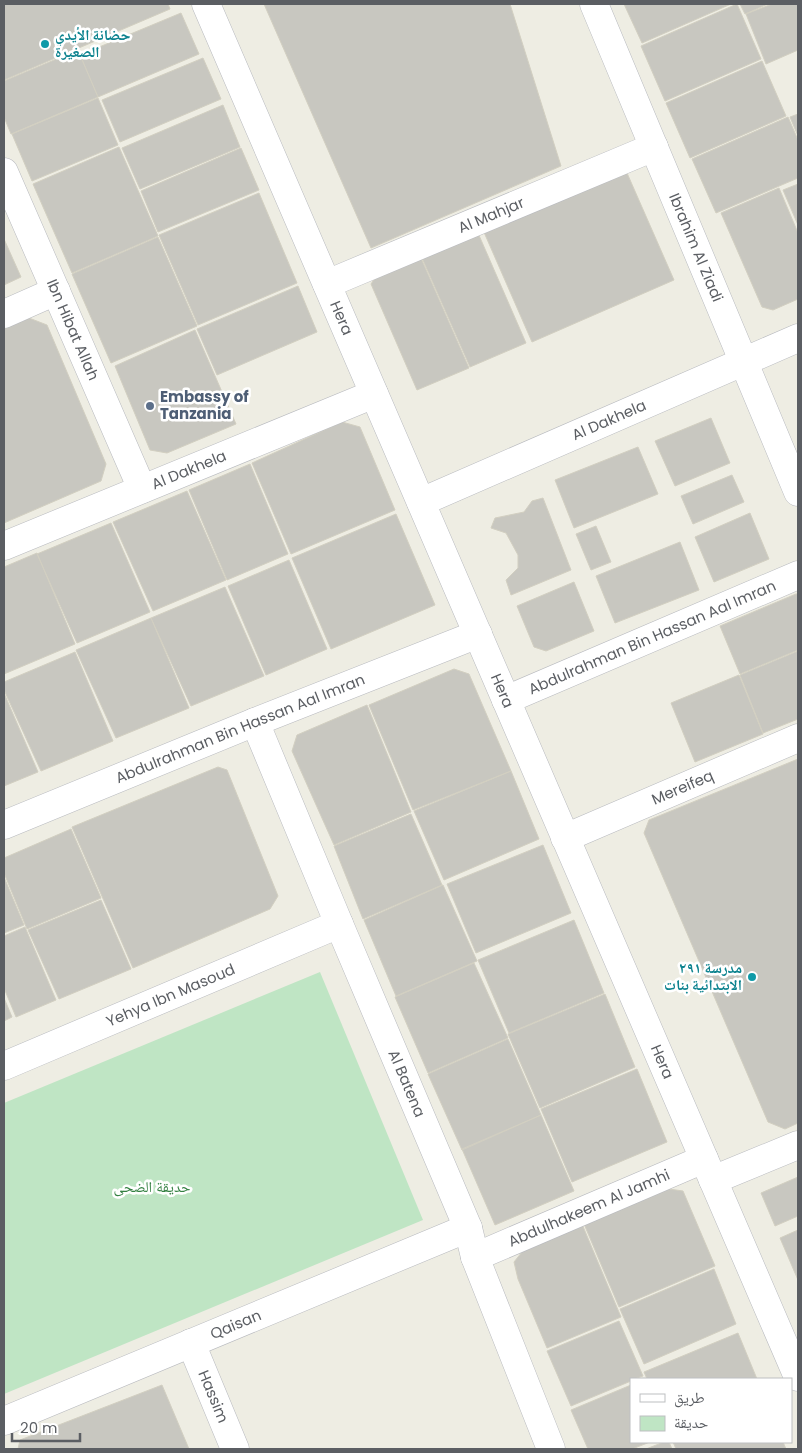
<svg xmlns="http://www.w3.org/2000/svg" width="802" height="1453" viewBox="0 0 802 1453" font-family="Poppins,'Noto Naskh Arabic',sans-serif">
<rect width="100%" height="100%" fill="#eeede3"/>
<!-- green -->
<path fill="#bfe5c4" d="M320 972 423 1220 4 1394V1103Z"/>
<!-- building -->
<path fill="#c8c7c0" stroke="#d2cfc1" d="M4 4H168L170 9 4 80Z
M264 4H510L561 166 371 248Z
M624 4H731L642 43Z
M737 4 761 59 665 101 641 46Z
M740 4H768L745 14Z
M772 4H798V50L766 64 746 14Z
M181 13 199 54 98 97 80 55Z
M78 50 98 97 11 134 4 117V81Z
M203 58 221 99 120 142 102 100Z
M762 61 786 116 690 158 666 103Z
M98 98 118 145 32 181 12 134Z
M223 105 240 147 140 189 122 148Z
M798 114V136L790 117Z
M788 117 798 140V178L716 213 692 159Z
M119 147 158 236 72 273 33 184Z
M241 148 259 190 158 232 141 191Z
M627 173 674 280 532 342 483 230Z
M798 184V225L783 190Z
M779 188 798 233V299L773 310 762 307 721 213Z
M259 193 297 283 198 325 159 235Z
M478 233 526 343 470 367 422 258Z
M158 237 197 326 111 363 72 274Z
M4 239 21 277 4 285Z
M421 258 469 368 417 390 371 284 375 278Z
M298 286 317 332 217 375 197 329Z
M29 318 47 325 106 464 101 481 4 523V329Z
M195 330 236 424 167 453 150 450 115 366Z
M711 418 730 463 675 486 655 441Z
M342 422 360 427 395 510 291 554 252 463Z
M638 447 658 494 574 528 555 480Z
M250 464 288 554 227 580 189 490Z
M732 475 744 502 693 524 681 496Z
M187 491 226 580 153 611 113 522Z
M543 498 571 570 511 595 506 580 518 568V555L506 533 491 528 495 518 524 512 532 501Z
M750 513 769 559 714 582 695 537Z
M396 514 435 605 331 649 292 558Z
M111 523 150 612 77 643 37 554Z
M596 526 611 562 591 570 576 534Z
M680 542 699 590 615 623 596 576Z
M37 553 75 644 4 674V567Z
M289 560 327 649 266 675 228 586Z
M574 582 594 631 546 651 534 647 517 606Z
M225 587 264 676 191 706 151 618Z
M796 594H798V650L740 674 720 626Z
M151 618 189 708 116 738 76 650Z
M798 651V719L763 733 740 675Z
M75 652 113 741 41 771 4 690V682Z
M454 669 469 674 511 771 413 810 369 705Z
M739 675 763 734 695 762 671 703Z
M4 693 38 772 4 786Z
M367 705 411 812 334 845 292 751 297 735Z
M798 759V1123L785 1129 768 1122 644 833 649 820Z
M218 767 227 770 278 896 270 909 133 968 72 827Z
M511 771 539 839 444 880 414 811Z
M411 814 442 885 363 919 334 846Z
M71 829 101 898 27 929 4 873V858Z
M543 845 571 913 476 953 447 884Z
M4 877 24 925 4 933Z
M443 885 477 961 396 996 364 920Z
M101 900 131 969 59 999 28 930Z
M574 920 604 993 509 1033 478 960Z
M25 927 56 1000 16 1017 4 988V936Z
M474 963 508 1038 428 1073 395 997Z
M605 994 635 1067 540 1108 508 1034Z
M4 998 12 1017 4 1021Z
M508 1039 541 1115 462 1150 428 1074Z
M637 1069 667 1142 572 1182 541 1109Z
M541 1115 574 1191 495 1225 462 1149Z
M798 1177V1216L775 1226 761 1193Z
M669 1189 683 1191 715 1266 619 1307 584 1224Z
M582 1224 621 1317 547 1348 518 1279 514 1262 526 1247Z
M798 1230V1280L780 1238Z
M714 1269 736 1324 644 1364 620 1309Z
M619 1321 643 1376 634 1379H631V1381L571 1406 547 1351Z
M738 1333 757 1379H647L644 1372Z
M162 1385 189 1449H18L20 1440Z
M631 1385V1442H650L632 1449H588L571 1410Z
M664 1442H669L672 1449H646Z
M673 1442H783L786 1449H676Z"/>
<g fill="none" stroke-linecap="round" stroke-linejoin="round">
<defs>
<g id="street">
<path id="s1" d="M206 4 798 1377"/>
<path id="s2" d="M594 4 798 492"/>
<path id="s3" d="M4 172 142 489"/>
<path id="s4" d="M327 284 654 147"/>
<path d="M4 314 56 291"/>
<path id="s5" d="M421 502 798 338"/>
<path id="s6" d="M4 546 374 394"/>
<path id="s7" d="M506 700 798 575"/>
<path id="s8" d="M255 722 339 924 468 1228 475 1257 551 1449"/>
<path id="s9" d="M4 825 255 722 478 634"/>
<path id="s10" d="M565 838 798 738"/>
<path id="s11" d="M4 1066 339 924"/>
<path d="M713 1180 798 1145"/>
<path id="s12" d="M475 1257 704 1159"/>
<path id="s13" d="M191 1343 235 1449"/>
<path id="s14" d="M4 1421 468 1228"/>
</g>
</defs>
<!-- street casing -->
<use href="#street" stroke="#b8babf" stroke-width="29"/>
<!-- street -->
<use href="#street" stroke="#fff" stroke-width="28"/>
</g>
<!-- markers -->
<g fill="#0f9aa8" stroke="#fff" stroke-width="2">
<circle cx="45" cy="44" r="5"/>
<circle cx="752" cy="977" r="5"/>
</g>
<circle fill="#5c6f8a" stroke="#fff" stroke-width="2" cx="150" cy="406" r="5"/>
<g text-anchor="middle" stroke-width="5" stroke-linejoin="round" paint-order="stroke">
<!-- culture labels -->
<g font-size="15" font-weight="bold" fill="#0d838f" stroke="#fff" text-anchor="start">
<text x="55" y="40">حضانة الأيدي<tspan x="55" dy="17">الصغيرة</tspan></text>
<text x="742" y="973" text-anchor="end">مدرسة ٢٩١<tspan x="742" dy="17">الابتدائية بنات</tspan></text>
</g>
<!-- street labels -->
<g font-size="15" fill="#5b5e63" stroke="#fff">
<text dy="5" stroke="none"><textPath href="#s4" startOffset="178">Al Mahjar</textPath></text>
<text dy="5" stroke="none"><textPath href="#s2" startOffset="264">Ibrahim Al Ziadi</textPath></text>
<text dy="5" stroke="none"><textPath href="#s1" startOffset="342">Hera</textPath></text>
<text dy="5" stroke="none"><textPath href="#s3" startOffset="172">Ibn Hibat Allah</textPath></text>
<text dy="5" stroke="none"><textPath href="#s5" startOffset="205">Al Dakhela</textPath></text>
<text dy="5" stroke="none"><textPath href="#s6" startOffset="200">Al Dakhela</textPath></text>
<text dy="5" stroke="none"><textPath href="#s7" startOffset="159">Abdulrahman Bin Hassan Aal Imran</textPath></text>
<text dy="5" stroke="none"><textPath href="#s1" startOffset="748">Hera</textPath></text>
<text dy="5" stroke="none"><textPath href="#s9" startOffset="255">Abdulrahman Bin Hassan Aal Imran</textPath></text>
<text dy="5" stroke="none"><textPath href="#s10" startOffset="128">Mereifeq</textPath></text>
<text dy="5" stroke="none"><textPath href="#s11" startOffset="181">Yehya Ibn Masoud</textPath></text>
<text dy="5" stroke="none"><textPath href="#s1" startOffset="1152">Hera</textPath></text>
<text dy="5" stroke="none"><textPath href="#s8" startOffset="392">Al Batena</textPath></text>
<text dy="5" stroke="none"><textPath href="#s12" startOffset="124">Abdulhakeem Al Jamhi</textPath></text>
<text dy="5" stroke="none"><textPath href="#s14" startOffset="251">Qaisan</textPath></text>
<text dy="5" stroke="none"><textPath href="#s13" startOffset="58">Hassim</textPath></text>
</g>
<!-- service labels -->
<g font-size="15" font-weight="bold" fill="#4e5e75" stroke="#fff" text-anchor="start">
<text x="160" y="402">Embassy of<tspan x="160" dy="17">Tanzania</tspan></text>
</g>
<!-- park labels -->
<g font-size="15" fill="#348142" stroke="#fff">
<text x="152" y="1192">حديقة الضحى</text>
</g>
</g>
<!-- border -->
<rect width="802" height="1453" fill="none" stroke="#5b5e63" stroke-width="10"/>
<!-- legend -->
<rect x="630" y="1378" width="162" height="65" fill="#ffffff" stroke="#bdbfc1"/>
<rect x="640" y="1394" width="25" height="8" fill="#ffffff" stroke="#bdbfc1"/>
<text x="674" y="1403" font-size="15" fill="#5b5e63">طريق</text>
<rect x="640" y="1416" width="25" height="15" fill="#bfe5c4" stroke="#bdbfc1"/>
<text x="674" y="1428" font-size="15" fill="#5b5e63">حديقة</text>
<!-- scale -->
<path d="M12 1433v8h68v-8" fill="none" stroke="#5b5e63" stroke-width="2.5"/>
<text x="20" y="1433" font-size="15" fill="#5b5e63" stroke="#ffffff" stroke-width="4" paint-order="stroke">20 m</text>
</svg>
